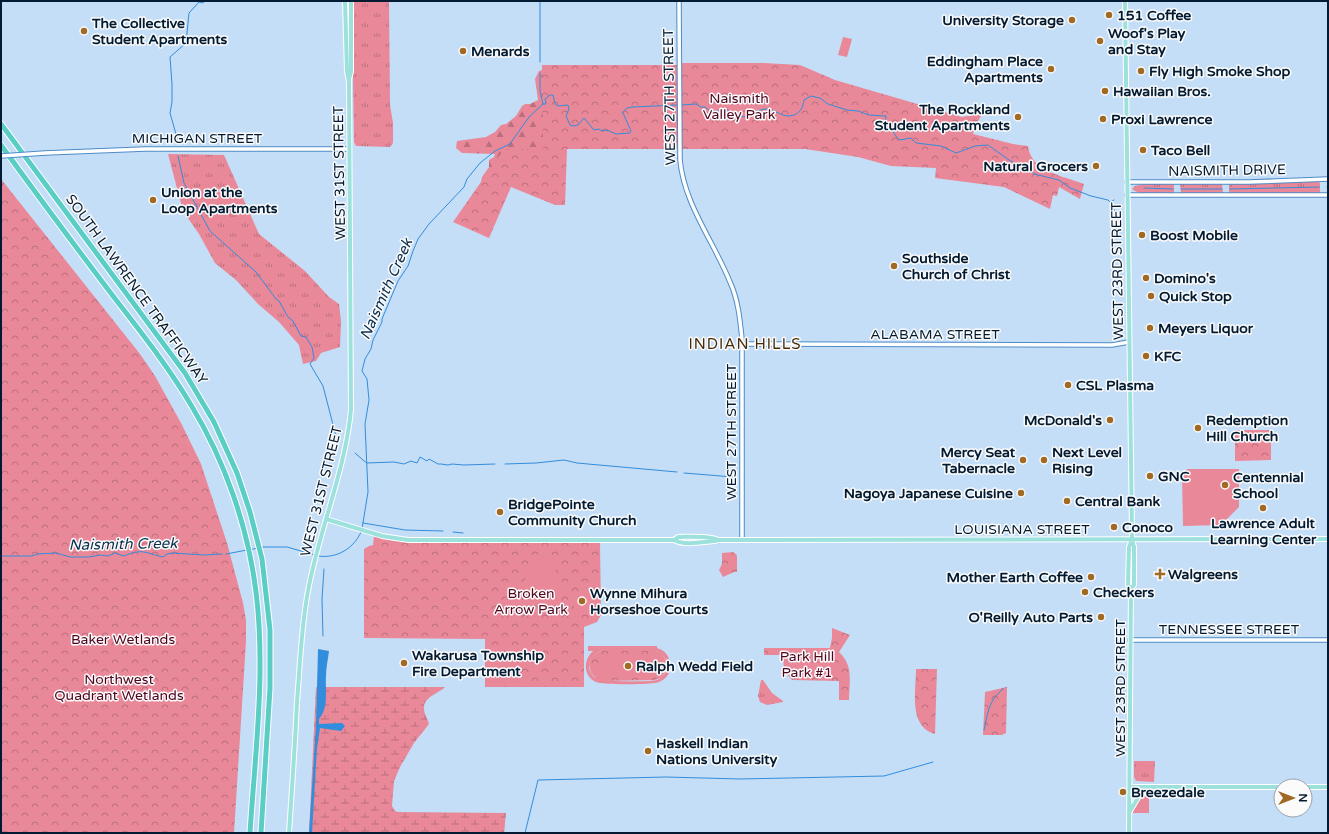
<svg xmlns="http://www.w3.org/2000/svg" width="1329" height="834" viewBox="0 0 1329 834" font-family="'Varela Round',sans-serif">
<defs>
<pattern id="grass-tufts" width="24" height="20" patternUnits="userSpaceOnUse"><rect width="24" height="20" fill="#e98899"/><path d="M3 7l-1-3M5 7V3M7 7l1-3M15 17l-1-3M17 17v-4M19 17l1-3" fill="none" stroke="#bb6e7d"/></pattern>
<pattern id="forest-firs" width="22" height="20" patternUnits="userSpaceOnUse"><rect width="22" height="20" fill="#e98899"/><path d="M5 1l3.5 6h-7zM16 11l3.5 6h-7z" fill="#bb6e7d"/></pattern>
<pattern id="wetland-marsh" width="20" height="14" patternUnits="userSpaceOnUse"><rect width="20" height="14" fill="#e98899"/><path d="M1 5h8M5 5V1M11 12h8M15 12V8" fill="none" stroke="#bb6e7d"/></pattern>
<pattern id="park-crowns" width="20" height="18" patternUnits="userSpaceOnUse"><rect width="20" height="18" fill="#e98899"/><path d="M2 6a3 3 0 1 1 6 0M12 15a3 3 0 1 1 6 0" fill="none" stroke="#bb6e7d"/></pattern>
</defs>
<rect width="100%" height="100%" fill="#c5def7"/>
<!-- grass -->
<path fill="url(#grass-tufts)" d="M353 1H389L390 105 393 123V143L390 147 356 146 354 142 353 76Z
M168 154 224 155 259 234 305 271 329 297 339 304 341 321 340 347 321 353 316 361 303 364 299 345 279 322 258 304 236 280 215 263 199 234 183 211Z
M1317 181 1320 183V192L1319 193 1299 194 1229 193V185L1231 183Z
M1182 183 1222 184 1223 193 1222 194 1181 193 1180 184Z
M1144 184H1174V192L1173 194C1160 194 1142 197 1132 189L1135 186Z
M761 680H763L772 693 783 701V702L767 705 760 702 758 696Z
M1134 761H1155L1154 782 1136 781 1134 777Z
M1149 791V813H1133C1134 802 1141 797 1149 791Z"/>
<!-- forest -->
<path fill="url(#forest-firs)" d="M542 70 544 71 555 142 479 192 482 177 489 167V160L494 157 495 154 462 153 456 148 457 141 486 137 495 132 501 125 506 124 516 116 522 106 525 104H530L538 100 535 79 539 71Z"/>
<!-- wetland -->
<path fill="url(#wetland-marsh)" d="M316 687H445C438 694 423 697 424 709 424 714 428 719 429 724L414 743 400 767 394 781 392 806 395 811 398 812 506 813 504 833H309Z"/>
<!-- park -->
<path fill="url(#park-crowns)" d="M681 63H764L800 65 835 80 962 117 979 114 981 116 977 123 973 134 1013 144 1028 146C1031 172 1064 176 1084 184L1080 199 1059 187 1057 196 1053 195 1050 209 1004 187 935 178 936 168 891 166 858 157 805 149H682Z
M542 65H677L678 149H567L565 205H555L511 187 489 238 453 222 504 149H543Z
M1 179 140 354 155 376 181 423 201 464 227 543 243 603 246 620V641L234 833H1Z
M1235 430H1271V460L1235 461Z
M374 536 390 540 412 542H600L601 615 597 622 584 627V687H485V639L364 638V549L369 546 373 545Z
M733 552 736 554 737 556V572H734L723 577 719 570 722 564V553Z
M832 628 850 635 839 652C854 666 849 681 849 700H839V681L792 680 784 671 783 655H764V648H830L832 638Z
M601 651H656C664 654 667 660 667 668L662 677 655 680 603 681 597 679 591 673 589 664 592 657 597 653Z
M916 669H937L935 734C908 726 916 691 916 669Z
M1007 687 1006 733 1002 735H983L985 692Z"/>
<!-- garden -->
<path fill="#e98899" fill-rule="evenodd" d="M843 37 852 39 847 57 838 55Z
M1187 469H1239V507L1221 525 1183 526 1182 474Z
M538 554C560 566 564 582 557 606L520 594 519 592Z
M574 594H590V609H574Z
M588 646H657V648C664 650 669 655 670 663 672 671 667 679 659 682 653 685 602 685 596 682 583 676 583 660 593 651H588ZM601 651H656C662 654 667 658 667 665 668 671 663 677 657 680 652 682 604 682 598 679 584 673 588 656 601 651Z
M496 649C514 654 523 665 520 684L489 682 490 670Z
M601 654H654V678H601Z"/>
<!-- water -->
<path fill="#328ddc" d="M318 649 329 651C328 659 326 668 326 676 325 691 329 707 319 719V724L342 723 345 726 341 731 320 728 317 748 312 833H309L316 726Z"/>
<g fill="none" stroke-linecap="round" stroke-linejoin="round">
<!-- stream -->
<path stroke="#328ddc" stroke-width="1" d="M540 1V62
M540 73V91L543 104
M681 105 696 104 701 107H705L710 111H720L723 108 728 110 732 115C737 115 743 118 747 116 753 114 758 110 765 109 776 109 783 119 794 115 801 112 803 107 804 100L811 96 820 98 828 104 847 110 858 111 869 115 886 116 885 124C887 127 890 128 892 130 895 134 896 138 900 140L911 138 916 143 941 146 956 153 975 146 988 145 1009 160 1019 165 1031 170 1034 174 1059 180 1070 188 1091 196 1108 200 1110 202 1114 200
M178 141 170 113 172 102V84L170 57 186 43 189 13 199 2 203 3 205 1
M178 156 184 183 210 231 256 272 276 299 279 301 288 317 293 321 301 336 306 337 312 347 314 358 310 364 323 386 337 440
M1327 187H1328
M1144 188 1173 189
M1181 189H1222
M1230 189 1319 187
M1110 202 1116 213 1118 228
M355 453 363 460 367 463 394 462 404 464 411 461 417 463 420 457 427 461 429 459 438 464H441L448 465 452 464 464 465 495 464
M505 464 536 463 564 460 577 463 677 472
M684 473 733 477
M363 523 405 530 443 531
M362 529 368 492 365 424 369 400 367 379 362 371 365 359 371 349 373 340 382 322V319L398 281 408 266 413 251 418 239 429 224 464 187 467 179 480 163 495 151 510 144 529 117 543 104H546L545 99 550 95H553L555 104 558 106 568 105 569 109 566 116 570 125 574 126 578 125 584 118 594 130 599 129 602 131 607 130 616 134 630 133 631 131 623 113V112L627 108 632 107 678 105
M453 532 463 533
M262 547H287L315 555
M250 550 257 548
M226 554 247 550
M1 556H32L37 554 56 553 70 557H89L100 555 108 556 115 553 124 556C142 548 146 553 163 557L167 554 172 553 204 555 222 554
M318 556C337 559 354 548 361 532
M323 636 322 599 324 569
M984 730C988 713 988 701 1003 689
M525 833 538 780 666 777 740 779 884 776 933 762"/>
<defs>
<path id="minor" d="M679 1 680 160C684 204 714 242 730 282 738 299 740 319 742 339V540
M45 153 145 149H349
M1127 182H1249L1328 179
M1127 195H1328
M742 344 1112 345 1129 342
M1130 640H1328"/>
<path id="major" d="M1125 1 1132 535V540L1134 547V585L1131 589 1129 833
M349 79 351 72V1
M326 519 382 536 408 540H674C685 546 703 542 715 541L718 540
M674 540 678 537C688 537 710 535 718 540L1328 539
M1131 589 1128 585 1129 547 1132 540
M1130 787H1281
M1305 787H1328
M1130 811 1139 796 1150 788
M289 833C292 789 295 746 297 702 300 665 301 628 308 591 319 530 345 472 351 410L349 82 347 71 345 1"/>
<path id="highway" d="M1 124 185 373 214 422 237 473 250 512 262 559 270 630V688L261 833
M1 145C38 196 75 246 113 296 140 331 168 366 191 405 225 461 248 527 256 592 266 671 255 754 250 833"/>
</defs>
<!-- minor casing -->
<use href="#minor" stroke="#4e8cc6" stroke-width="5.5"/>
<!-- major casing -->
<use href="#major" stroke="#fff" stroke-width="6"/>
<!-- highway casing -->
<use href="#highway" stroke="#fff" stroke-width="7"/>
<!-- minor -->
<use href="#minor" stroke="#fff" stroke-width="3.5"/>
<!-- major -->
<use href="#major" stroke="#9ce1dc" stroke-width="4"/>
<!-- highway -->
<use href="#highway" stroke="#5acdc4" stroke-width="5"/>
<defs>
<path id="minor-bridge" d="M1 156 45 153"/>
</defs>
<!-- minor-bridge casing -->
<use href="#minor-bridge" stroke="#4e8cc6" stroke-width="5.5" stroke-linecap="butt"/>
<!-- minor-bridge -->
<use href="#minor-bridge" stroke="#fff" stroke-width="3.5"/>
</g>
<!-- markers -->
<g fill="#a06a24" stroke="#fbfbfb" stroke-width="1.5">
<circle cx="1109" cy="15" r="4"/>
<circle cx="1072" cy="20" r="4"/>
<circle cx="84" cy="31" r="4"/>
<circle cx="1100" cy="41" r="4"/>
<circle cx="463" cy="51" r="4"/>
<circle cx="1051" cy="69" r="4"/>
<circle cx="1141" cy="71" r="4"/>
<circle cx="1105" cy="91" r="4"/>
<circle cx="1018" cy="117" r="4"/>
<circle cx="1103" cy="119" r="4"/>
<circle cx="1143" cy="150" r="4"/>
<circle cx="1096" cy="166" r="4"/>
<circle cx="153" cy="200" r="4"/>
<circle cx="1142" cy="235" r="4"/>
<circle cx="894" cy="266" r="4"/>
<circle cx="1146" cy="278" r="4"/>
<circle cx="1151" cy="296" r="4"/>
<circle cx="1150" cy="328" r="4"/>
<circle cx="1146" cy="356" r="4"/>
<circle cx="1068" cy="385" r="4"/>
<circle cx="1110" cy="420" r="4"/>
<circle cx="1198" cy="428" r="4"/>
<circle cx="1023" cy="460" r="4"/>
<circle cx="1044" cy="460" r="4"/>
<circle cx="1150" cy="476" r="4"/>
<circle cx="1225" cy="485" r="4"/>
<circle cx="1021" cy="493" r="4"/>
<circle cx="1067" cy="501" r="4"/>
<circle cx="1263" cy="508" r="4"/>
<circle cx="500" cy="512" r="4"/>
<circle cx="1114" cy="527" r="4"/>
<path d="M1158 568h4v4h4v4h-4v4h-4v-4h-4v-4h4z"/>
<circle cx="1091" cy="577" r="4"/>
<circle cx="1085" cy="592" r="4"/>
<circle cx="582" cy="601" r="4"/>
<circle cx="1101" cy="617" r="4"/>
<circle cx="404" cy="663" r="4"/>
<circle cx="628" cy="666" r="4"/>
<circle cx="648" cy="751" r="4"/>
<circle cx="1123" cy="792" r="4"/>
</g>
<g text-anchor="middle" stroke-width="3" stroke-linejoin="round" paint-order="stroke">
<!-- poi labels -->
<g font-size="14" font-weight="bold" fill="#021b32" stroke="#fbfbfb" text-anchor="start">
<text x="1117" y="20">151 Coffee</text>
<text x="1064" y="25" text-anchor="end">University Storage</text>
<text x="92" y="28">The Collective<tspan x="92" dy="16">Student Apartments</tspan></text>
<text x="1108" y="38">Woof's Play<tspan x="1108" dy="16">and Stay</tspan></text>
<text x="471" y="56">Menards</text>
<text x="1043" y="66" text-anchor="end">Eddingham Place<tspan x="1043" dy="16">Apartments</tspan></text>
<text x="1149" y="76">Fly High Smoke Shop</text>
<text x="1113" y="96">Hawaiian Bros.</text>
<text x="1010" y="114" text-anchor="end">The Rockland<tspan x="1010" dy="16">Student Apartments</tspan></text>
<text x="1111" y="124">Proxi Lawrence</text>
<text x="1151" y="155">Taco Bell</text>
<text x="1088" y="171" text-anchor="end">Natural Grocers</text>
<text x="161" y="197">Union at the<tspan x="161" dy="16">Loop Apartments</tspan></text>
<text x="1150" y="240">Boost Mobile</text>
<text x="902" y="263">Southside<tspan x="902" dy="16">Church of Christ</tspan></text>
<text x="1154" y="283">Domino's</text>
<text x="1159" y="301">Quick Stop</text>
<text x="1158" y="333">Meyers Liquor</text>
<text x="1154" y="361">KFC</text>
<text x="1076" y="390">CSL Plasma</text>
<text x="1102" y="425" text-anchor="end">McDonald's</text>
<text x="1206" y="425">Redemption<tspan x="1206" dy="16">Hill Church</tspan></text>
<text x="1015" y="457" text-anchor="end">Mercy Seat<tspan x="1015" dy="16">Tabernacle</tspan></text>
<text x="1052" y="457">Next Level<tspan x="1052" dy="16">Rising</tspan></text>
<text x="1158" y="481">GNC</text>
<text x="1233" y="482">Centennial<tspan x="1233" dy="16">School</tspan></text>
<text x="1013" y="498" text-anchor="end">Nagoya Japanese Cuisine</text>
<text x="1075" y="506">Central Bank</text>
<text x="508" y="509">BridgePointe<tspan x="508" dy="16">Community Church</tspan></text>
<text x="1263" y="528" text-anchor="middle">Lawrence Adult<tspan x="1263" dy="16">Learning Center</tspan></text>
<text x="1122" y="532">Conoco</text>
<text x="1168" y="579">Walgreens</text>
<text x="1083" y="582" text-anchor="end">Mother Earth Coffee</text>
<text x="1093" y="597">Checkers</text>
<text x="590" y="598">Wynne Mihura<tspan x="590" dy="16">Horseshoe Courts</tspan></text>
<text x="1093" y="622" text-anchor="end">O'Reilly Auto Parts</text>
<text x="412" y="660">Wakarusa Township<tspan x="412" dy="16">Fire Department</tspan></text>
<text x="636" y="671">Ralph Wedd Field</text>
<text x="656" y="748">Haskell Indian<tspan x="656" dy="16">Nations University</tspan></text>
<text x="1131" y="797">Breezedale</text>
</g>
<!-- street labels -->
<g font-size="14" fill="#021b32" stroke="#fbfbfb">
<text transform="translate(669 97) rotate(-91)" y="5">WEST 27TH STREET</text>
<text x="197" y="143">MICHIGAN STREET</text>
<text transform="translate(1227 170) rotate(-1)" y="5">NAISMITH DRIVE</text>
<text transform="translate(339 173) rotate(-91)" y="5">WEST 31ST STREET</text>
<text transform="translate(1117 271) rotate(-91)" y="5">WEST 23RD STREET</text>
<text transform="translate(137 289) rotate(54)" y="5">SOUTH LAWRENCE TRAFFICWAY</text>
<text x="935" y="339">ALABAMA STREET</text>
<text transform="translate(731 432) rotate(-90)" y="5">WEST 27TH STREET</text>
<text transform="translate(321 491) rotate(-76)" y="5">WEST 31ST STREET</text>
<text x="1022" y="534">LOUISIANA STREET</text>
<text x="1229" y="634">TENNESSEE STREET</text>
<text transform="translate(1120 688) rotate(-90)" y="5">WEST 23RD STREET</text>
</g>
<!-- park labels -->
<g font-size="14" fill="#50051e" stroke="#fbfbfb">
<text x="739" y="103">Naismith<tspan x="739" dy="16">Valley Park</tspan></text>
<text x="531" y="598">Broken<tspan x="531" dy="16">Arrow Park</tspan></text>
<text x="123" y="644">Baker Wetlands</text>
<text x="807" y="661">Park Hill<tspan x="807" dy="16">Park #1</tspan></text>
<text x="119" y="684">Northwest<tspan x="119" dy="16">Quadrant Wetlands</tspan></text>
</g>
<!-- water labels -->
<g font-size="15" font-style="italic" fill="#0a2f4f" stroke="#fbfbfb">
<text transform="translate(386 289) rotate(-66)" y="5">Naismith Creek</text>
<text transform="translate(123 544) rotate(-1)" y="5">Naismith Creek</text>
</g>
<!-- neighbourhood labels -->
<g font-size="15" letter-spacing="1" fill="#462c0a" stroke="#fbfbfb">
<text x="745" y="349">INDIAN HILLS</text>
</g>
</g>
<!-- border -->
<rect width="1329" height="834" fill="none" stroke="#021b32" stroke-width="4"/>
<!-- north arrow -->
<g transform="translate(1293 798) rotate(90)"><circle r="19" fill="#fbfbfb" stroke="#97a1ab"/>
<path d="M0-3L7 15L0 10L-7 15Z" fill="#a06a24"/>
<text y="-6" font-size="11" font-weight="bold" text-anchor="middle" fill="#021b32">N</text>
</g>
</svg>
